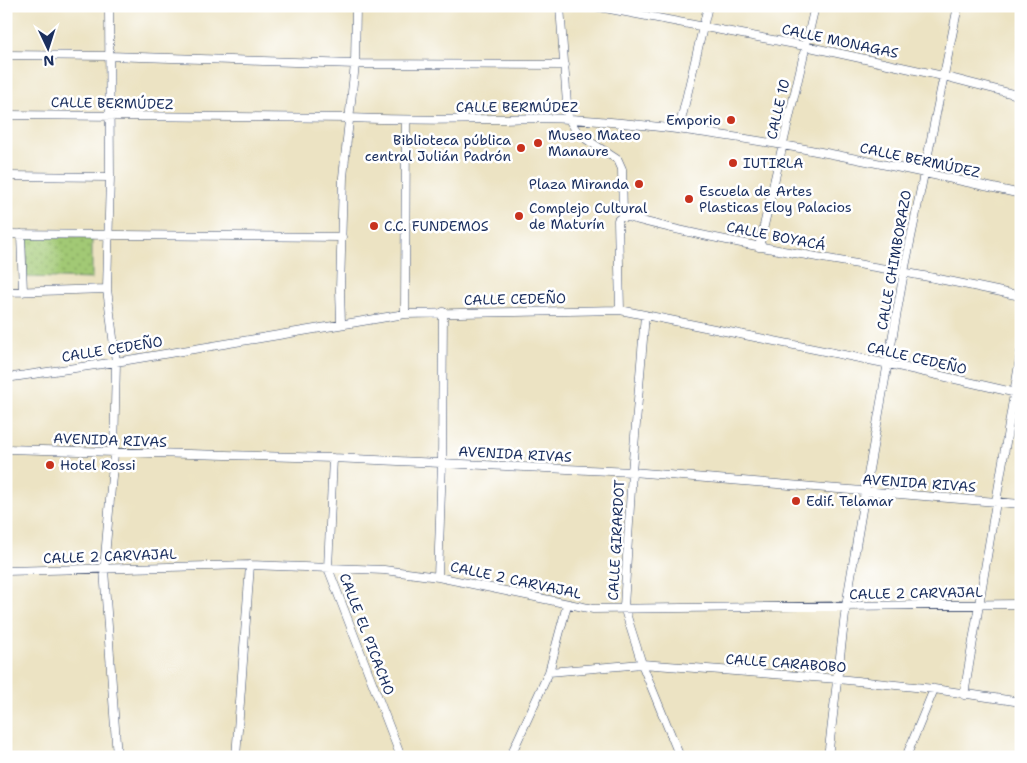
<svg xmlns="http://www.w3.org/2000/svg" width="1027" height="763" viewBox="0 0 1027 763" font-family="'Shantell Sans',sans-serif">
<defs>
<pattern id="grass-dots" width="8" height="8" patternUnits="userSpaceOnUse" patternTransform="scale(1.25)"><rect width="8" height="8" fill="#a2c974"/><path d="M2 2h.1M6 6h.1" fill="none" stroke="#83a462" stroke-width="1.8" stroke-linecap="round"/></pattern>
</defs>
<rect width="100%" height="100%" fill="#fff"/>
<filter id="ink" filterUnits="userSpaceOnUse"><feTurbulence type="fractalNoise" baseFrequency=".02" numOctaves="2"/><feDisplacementMap in="SourceGraphic" scale="10" xChannelSelector="R" yChannelSelector="G"/><feConvolveMatrix kernelMatrix="1 2 1 2 8 2 1 2 1" color-interpolation-filters="sRGB"/></filter>
<filter id="wash" filterUnits="userSpaceOnUse"><feTurbulence type="fractalNoise" baseFrequency=".0096" numOctaves="4" result="noise"/><feDisplacementMap in="SourceGraphic" scale="20" xChannelSelector="R" yChannelSelector="G"/><feGaussianBlur stdDeviation="1.12" result="paint"/><feColorMatrix in="noise" values="0 0 0 0 0 0 0 0 0 0 0 0 0 0 0 0 0 1.4 0 .05"/><feComposite in="paint" operator="in"/></filter>
<g filter="url(#wash)">
<rect width="100%" height="100%" fill="#ece3c3"/>
<!-- grass -->
<path fill="url(#grass-dots)" stroke="#5e7c69" d="M27 236 92 237V279L26 277Z"/>
</g>
<g filter="url(#ink)">
<g fill="none" stroke-linecap="round" stroke-linejoin="round">
<defs>
<path id="minor" d="M109 6 110 177 107 289 116 362 114 453 104 569 117 757
M560 6 568 118 576 130 586 139 618 160 622 169 623 216
M594 6 805 46 943 76 1021 96
M6 55 109 56 355 64 565 65
M6 115 350 118C398 120 446 120 494 119 519 119 545 117 570 119 722 128 872 161 1021 194
M679 129 708 6
M6 176 110 177
M623 216C715 241 809 255 902 272 942 279 981 288 1021 296
M6 234 342 237
M21 234 23 292
M759 247 815 6
M6 292 107 289
M620 310 618 220 623 216
M405 314 406 120
M645 315 632 472 624 607 642 664 680 757
M341 323 340 290 343 177 355 64 356 6
M6 378 116 362 405 314 620 310 889 364 1021 394
M6 449 333 458 632 472 1021 504
M333 458 328 568 401 757
M6 571 250 565 384 570 438 577 593 609 1021 604
M438 577 442 462 443 312
M549 672 642 664 838 679 934 689 1021 702
M964 695 1021 352
M236 757 250 565
M510 757 549 672 567 605
M828 757 846 606 865 492 904 272 958 6
M906 757 934 689"/>
</defs>
<!-- minor casing -->
<use href="#minor" stroke="#3a4a6d" stroke-width="9"/>
<!-- minor -->
<use href="#minor" stroke="#fff" stroke-width="8"/>
</g>
</g>
<!-- markers -->
<g fill="#c8321e" stroke="#fff" stroke-width="2">
<circle cx="731" cy="120" r="5"/>
<circle cx="538" cy="143" r="5"/>
<circle cx="521" cy="148" r="5"/>
<circle cx="733" cy="163" r="5"/>
<circle cx="639" cy="184" r="5"/>
<circle cx="689" cy="199" r="5"/>
<circle cx="519" cy="216" r="5"/>
<circle cx="374" cy="226" r="5"/>
<circle cx="50" cy="465" r="5"/>
<circle cx="796" cy="501" r="5"/>
</g>
<g text-anchor="middle" stroke-width="5" stroke-linejoin="round" paint-order="stroke">
<!-- street labels -->
<g font-size="14" fill="#1b2f5e" stroke="#fff">
<text transform="translate(840 41) rotate(12)" y="5">CALLE MONAGAS</text>
<text transform="translate(112 103) rotate(1)" y="5">CALLE BERMÚDEZ</text>
<text x="517" y="112">CALLE BERMÚDEZ</text>
<text transform="translate(778 109) rotate(-77)" y="5">CALLE 10</text>
<text transform="translate(920 160) rotate(12)" y="5">CALLE BERMÚDEZ</text>
<text transform="translate(776 236) rotate(11)" y="5">CALLE BOYACÁ</text>
<text transform="translate(894 260) rotate(-80)" y="5">CALLE CHIMBORAZO</text>
<text transform="translate(515 299) rotate(-1)" y="5">CALLE CEDEÑO</text>
<text transform="translate(112 349) rotate(-9)" y="5">CALLE CEDEÑO</text>
<text transform="translate(917 358) rotate(13)" y="5">CALLE CEDEÑO</text>
<text transform="translate(110 440) rotate(2)" y="5">AVENIDA RIVAS</text>
<text transform="translate(515 454) rotate(3)" y="5">AVENIDA RIVAS</text>
<text transform="translate(919 483) rotate(4)" y="5">AVENIDA RIVAS</text>
<text transform="translate(616 540) rotate(-87)" y="5">CALLE GIRARDOT</text>
<text transform="translate(110 556) rotate(-2)" y="5">CALLE 2 CARVAJAL</text>
<text transform="translate(516 580) rotate(12)" y="5">CALLE 2 CARVAJAL</text>
<text transform="translate(916 593) rotate(-1)" y="5">CALLE 2 CARVAJAL</text>
<text transform="translate(367 634) rotate(69)" y="5">CALLE EL PICACHO</text>
<text transform="translate(786 663) rotate(4)" y="5">CALLE CARABOBO</text>
</g>
<!-- poi labels -->
<g font-size="14" fill="#1b2f5e" stroke="#fff" text-anchor="start">
<text x="721" y="125" text-anchor="end">Emporio</text>
<text x="548" y="140">Museo Mateo<tspan x="548" dy="16">Manaure</tspan></text>
<text x="511" y="145" text-anchor="end">Biblioteca pública<tspan x="511" dy="16">central Julián Padrón</tspan></text>
<text x="743" y="168">IUTIRLA</text>
<text x="629" y="189" text-anchor="end">Plaza Miranda</text>
<text x="699" y="196">Escuela de Artes<tspan x="699" dy="16">Plasticas Eloy Palacios</tspan></text>
<text x="529" y="213">Complejo Cultural<tspan x="529" dy="16">de Maturín</tspan></text>
<text x="384" y="231">C.C. FUNDEMOS</text>
<text x="60" y="470">Hotel Rossi</text>
<text x="806" y="506">Edif. Telamar</text>
</g>
</g>
<!-- margin -->
<rect width="1027" height="763" fill="none" stroke="#fff" stroke-width="25"/>
<!-- north arrow -->
<g transform="translate(48 48) rotate(176)" stroke="#ffffff" stroke-width="4" paint-order="stroke">
<path d="M0-4L9 19L0 12L-9 19Z" fill="#1b2f5e"/>
<text y="-8" font-size="14" font-weight="bold" text-anchor="middle" fill="#1b2f5e">N</text>
</g>
</svg>
